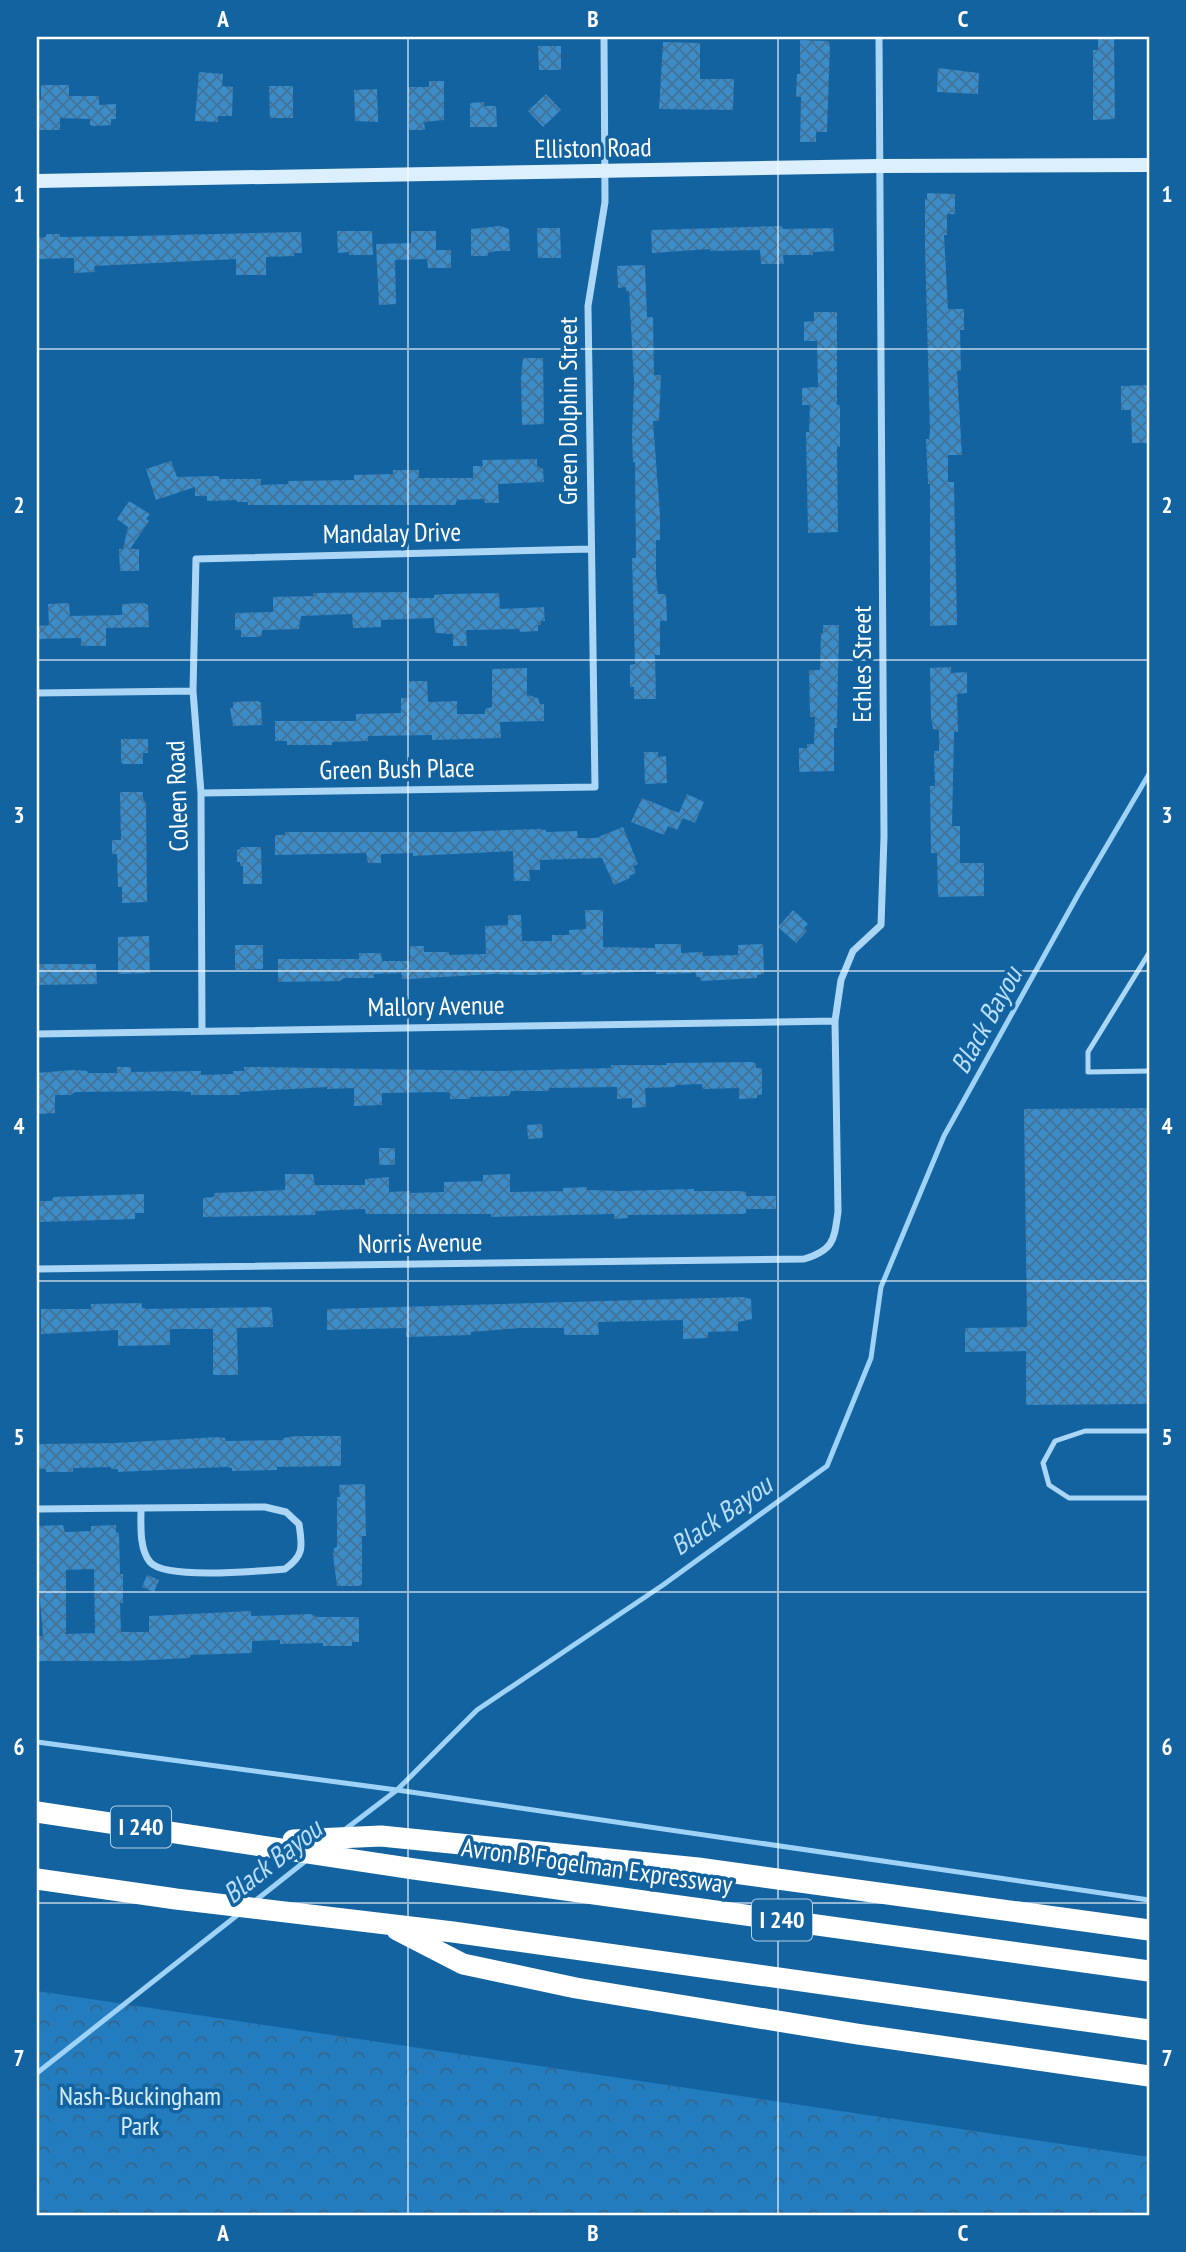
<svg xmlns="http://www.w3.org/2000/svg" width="1186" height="2252" viewBox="0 0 1186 2252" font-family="'PT Sans Narrow',sans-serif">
<defs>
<pattern id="park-crowns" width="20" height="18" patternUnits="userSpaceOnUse" patternTransform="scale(1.75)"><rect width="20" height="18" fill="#227cbe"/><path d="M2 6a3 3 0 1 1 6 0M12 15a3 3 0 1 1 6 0" fill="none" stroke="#35668b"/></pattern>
<pattern id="building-cross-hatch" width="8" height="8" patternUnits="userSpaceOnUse" patternTransform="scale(1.75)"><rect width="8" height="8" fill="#3c8cc8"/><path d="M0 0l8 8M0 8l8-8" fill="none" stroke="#427296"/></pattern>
</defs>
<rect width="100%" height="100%" fill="#1363a1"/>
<!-- park -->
<path fill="url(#park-crowns)" d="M37 1991 1149 2157V2215H37Z"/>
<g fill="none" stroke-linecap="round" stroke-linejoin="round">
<!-- stream -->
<path stroke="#9ed3f7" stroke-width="5" d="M37 1742 397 1790 1149 1900
M343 1831 397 1790 477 1710 663 1585 827 1466 871 1358 881 1287 944 1136 1079 893 1149 774
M255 1901 308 1859
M37 2073 240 1913"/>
</g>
<!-- building -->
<path fill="url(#building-cross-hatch)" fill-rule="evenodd" d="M1098 37H1114L1115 119 1093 120V50H1098Z
M800 40 828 41 830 45 827 132H816V142H800L801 97H796L797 74H800Z
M663 42 700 43V79H734L733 110 659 109Z
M538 46H561V70H539Z
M938 68 979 73 978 94 937 92Z
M199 72 223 74 222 86 233 87 232 116H218V122L195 121Z
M429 81H444V120L424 122 425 130H409L408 87H429Z
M41 85H69V96H99V105L116 104V119H111V125L95 126 90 125V119L60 118V130H38V100H41Z
M269 86H293V118H270Z
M377 89 378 122 355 121 354 90Z
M546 94 561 110 543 127 528 111Z
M484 102V106H496L497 127H470V103Z
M927 193 955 194V214H947V235H944L948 309H964V330H960L961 371H957L962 455H948V482H954L957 625 930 626V484H928L926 439H929L930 433 925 247V199L927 200Z
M501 226 509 229 510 251H496L488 253V256H471V229Z
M782 226 783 229 833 228 834 251 813 252V255H783L784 264H761L760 250 710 251V249L652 253 651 230Z
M537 228H560L561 258H538Z
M337 231H372L373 255H349V252L338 253Z
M411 231H436V250H451V268H428L427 259 395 260 396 304 379 305 376 244 411 243Z
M301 232 302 253H294V256L266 257V275H236V259L94 266 95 272 74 273V258L37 259V238L46 237V234H60V237L133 236Z
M645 265 647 317H653L654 375H661L659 421H653L660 515V540H656V575L658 594H666L667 621H660V655H655L656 699H634V687H630V665L635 664 632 558H636L635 462H633L632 436 634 382 629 291 626 292V287L618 288 617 266Z
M814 312H837V405H840V447H837L838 532 808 533 806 432H809L810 405H802V388L818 387 817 341H804V322L814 321Z
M523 358H543L544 424 522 425 521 378Z
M1149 385V443H1132L1131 410H1121V386Z
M537 459V466L543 469 544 482 498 484 499 503H485L484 499 457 500 455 505H248V502H237V500L207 501V496H195V487L156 500 146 469 171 461 177 477 218 476 220 479H261V485L288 484V481L354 480V475L393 474V470H419V478H473V466H483L482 460Z
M129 501 150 514 146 519 149 521 130 549H139V571H120L119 549H123L128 527 117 519Z
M407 592 408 598H434V595L446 594 499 593 500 609 544 607 545 621H541V625H538V631L520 632 519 629 466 630 467 646H453V634L435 633 434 618 381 620V627L353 628 352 614 301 616 299 629 262 630V635L260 637H241V630H235V613L273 612V597L313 596V593Z
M69 603 70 616 122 615V604L144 603 148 605 149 627 106 628V646H81V638L38 639V626L49 625 48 604Z
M823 625H839L837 728H834V771L799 772V748H807V744H814L815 717H810L809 670H820L821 633H823Z
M951 667V673L967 672V693L957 694 958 732H954L952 826H960V863H984V896L938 897 937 853H931L930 786H935L934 751H939V730L933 729 931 717 930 668Z
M527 668V695L538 698 540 704H544V721L500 722 501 738 432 740V735L368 736V741L332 742V745H287V741H275V721H356V714L401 713V698H409V681H427L428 702 457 701V714H485V709L492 707V669Z
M258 701 261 703 262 725 233 726 230 708H233V702Z
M121 739H148V753H143V764H123L121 762Z
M644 752H658V757L666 756 667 783 645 784Z
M120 792H143V799L146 803 147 902 122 903V887H118L117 854H112V840H121Z
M687 794 704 802 695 823 683 818 677 830 668 826 664 835 631 822 642 798 679 813Z
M623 827 638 864 633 866 636 873 629 876 630 878 614 885 602 858 540 860V870H529L530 881H514L513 851 413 856V853L381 854V863H368L366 853 275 855V835H285V832H452L539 829 546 830V832L577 831 578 838H596Z
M241 847H261L262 884H243V866H240V862H237V850L241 849Z
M585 910H603V947L655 948V944H681V953L703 952V956L738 955V945L763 944 764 974 757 975V978L701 981 700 977H696V973L656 974V971L581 975V972L532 975 494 974 409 979H402L401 973 374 974V978H344L340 981 278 982V959H359V953H381L382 961H410V946H424V952H449V955L486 954 485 926 508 925V915H521L522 941H552V935H569V930L586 929Z
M793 910 808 924 804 928 807 931 796 943 778 927Z
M149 936 150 973 118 974V937Z
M235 945H263V969L235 970Z
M37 964H96L97 984 37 985Z
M751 1062 756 1063V1068H762V1092L761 1095H757V1098L739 1099V1088L703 1089 702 1084 675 1085V1087L645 1088 646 1107 632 1108V1098L617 1099V1087L549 1088V1091H511L509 1096 470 1097V1099H450V1093L445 1092 382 1093V1105L354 1106V1088L327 1089V1087L239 1092 240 1095H191V1092L174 1091 75 1092 71 1095H55V1113L37 1114V1073L73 1070 87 1071 88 1073H117V1067H131V1072L201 1071V1075L233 1074V1071H244V1067H258L500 1071 611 1068V1065H667L666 1063Z
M1149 1108V1404L1026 1405V1351L965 1352V1328L1027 1327 1024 1109Z
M542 1124 543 1138 528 1139 527 1125Z
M379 1148H395V1165H379Z
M285 1174H313L315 1185H365V1179L389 1177V1192L410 1191V1193L444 1192V1182L483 1181V1175L510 1174V1192L563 1191V1188L587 1187V1190L621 1191 694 1189V1191H742L746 1192V1196H776V1209H746V1213L743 1214 628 1215V1218L614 1219V1214L491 1217V1214H366L365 1209 316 1211 315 1215 203 1217V1198L214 1197V1193L285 1190Z
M144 1194V1213H135V1219L40 1222V1201H51L54 1197Z
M743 1297 751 1299 752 1319 738 1322V1331L708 1332V1338L683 1339V1320L598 1322 599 1335H564V1328H520L471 1332V1335L406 1337V1328L327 1330V1309Z
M142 1303V1308L146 1309 268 1307 272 1308 273 1327 237 1328 238 1375H213V1329H170V1345L118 1346V1330L41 1334V1309H91V1304Z
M297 1436H341V1466L277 1467V1470L232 1471V1468L225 1467 118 1472V1469H111V1467L73 1468V1472H46V1469H37V1444L116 1443 218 1437 225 1438 226 1441 283 1440V1438Z
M365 1484 366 1536H362V1584L361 1586H337L333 1555 334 1548 337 1547V1497H340L339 1485Z
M63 1525 65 1532 91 1531V1526L116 1525V1532L119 1533 120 1574H123V1603H120L121 1632H149V1616L251 1611V1616L311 1614 317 1617H359V1642H352V1646H323V1643L280 1644V1640L252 1641V1653L190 1655V1658L130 1661H37V1636H43L37 1562 38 1526ZM94 1569 95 1633 66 1634V1570Z
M147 1575 159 1580 154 1592 142 1587Z"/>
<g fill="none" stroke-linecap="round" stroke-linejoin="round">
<!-- lane -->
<path stroke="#acd6f5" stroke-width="5" d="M1149 953 1088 1052V1072L1149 1071
M1149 1431H1085L1055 1441 1043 1463 1049 1485 1069 1498H1149"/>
<!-- street -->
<path stroke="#acd6f5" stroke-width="7" d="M37 693 193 691
M201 793 595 787 588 306 605 202 604 37
M202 1031 201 793 193 691 196 559 590 549
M37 1034 835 1021
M37 1269 804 1259C834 1250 834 1240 838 1212L835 1021 841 980 853 951 881 925 884 837 879 37
M265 1507 286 1512 299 1524C302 1546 305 1555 285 1569 260 1571 165 1580 150 1562 139 1549 141 1524 141 1508Z
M37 1509 141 1508"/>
<!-- secondary -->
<path stroke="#dceffd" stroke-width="14" d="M37 181 879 166 1149 165"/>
<!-- highway -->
<path stroke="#fff" stroke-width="21" d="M37 1812 414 1869 1149 1971
M293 1840 381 1836 698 1868 1149 1930
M37 1879 176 1899 453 1932 1149 2030
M397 1930 463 1964 576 1988 857 2034 1149 2076"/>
</g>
<!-- grid -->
<path fill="none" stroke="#fff" stroke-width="2" stroke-opacity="0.55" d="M408 37V2215M778 37V2215M37 349H1149M37 660H1149M37 971H1149M37 1281H1149M37 1592H1149M37 1903H1149"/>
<g text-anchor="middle" stroke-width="7" stroke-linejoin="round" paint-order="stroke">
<!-- shield labels -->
<g fill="#1363a1" stroke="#b8d0e3" stroke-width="2">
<rect x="111" y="1806.5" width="60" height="41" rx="5"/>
<rect x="752" y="1899.5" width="60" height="41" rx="5"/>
</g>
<g font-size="24" font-weight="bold" fill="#fff">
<text x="141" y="1835">I 240</text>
<text x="782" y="1928">I 240</text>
</g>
<!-- street labels -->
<g font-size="26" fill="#fff" stroke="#1363a1">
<text transform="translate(593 148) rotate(-1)" y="9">Elliston Road</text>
<text transform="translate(568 411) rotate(-90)" y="9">Green Dolphin Street</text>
<text transform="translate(392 533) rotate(-1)" y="9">Mandalay Drive</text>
<text transform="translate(862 664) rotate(-90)" y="9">Echles Street</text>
<text transform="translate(397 769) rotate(-1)" y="9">Green Bush Place</text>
<text transform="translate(177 796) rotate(-92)" y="9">Coleen Road</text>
<text transform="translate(436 1006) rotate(-1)" y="9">Mallory Avenue</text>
<text transform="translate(420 1243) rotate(-1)" y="9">Norris Avenue</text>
<text transform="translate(597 1866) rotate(8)" y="9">Avron B Fogelman Expressway</text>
</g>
<!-- park labels -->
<g font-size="26" fill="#d5edfe" stroke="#1363a1">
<text x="140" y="2105">Nash-Buckingham<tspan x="140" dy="30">Park</tspan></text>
</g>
<!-- water labels -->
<g font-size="28" font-style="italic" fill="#b9dffb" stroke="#1363a1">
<text transform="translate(986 1020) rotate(-61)" y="10">Black Bayou</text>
<text transform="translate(721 1515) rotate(-35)" y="10">Black Bayou</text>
<text transform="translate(272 1861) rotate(-38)" y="10">Black Bayou</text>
</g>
</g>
<!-- border -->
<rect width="1186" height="2252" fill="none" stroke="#1363a1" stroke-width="77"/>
<rect x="38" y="38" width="1110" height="2176" fill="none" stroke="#fff" stroke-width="2.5"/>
<g font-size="23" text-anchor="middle" font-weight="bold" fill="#fff">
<text x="223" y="27">A</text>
<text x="593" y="27">B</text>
<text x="963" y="27">C</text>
<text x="19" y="202">1</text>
<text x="1167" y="202">1</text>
<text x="19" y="513">2</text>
<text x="1167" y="513">2</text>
<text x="19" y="823">3</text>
<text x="1167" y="823">3</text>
<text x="19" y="1134">4</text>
<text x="1167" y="1134">4</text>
<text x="19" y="1445">5</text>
<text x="1167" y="1445">5</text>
<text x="19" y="1755">6</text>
<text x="1167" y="1755">6</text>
<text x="19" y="2066">7</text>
<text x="1167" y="2066">7</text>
<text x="223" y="2241">A</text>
<text x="593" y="2241">B</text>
<text x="963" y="2241">C</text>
</g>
</svg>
